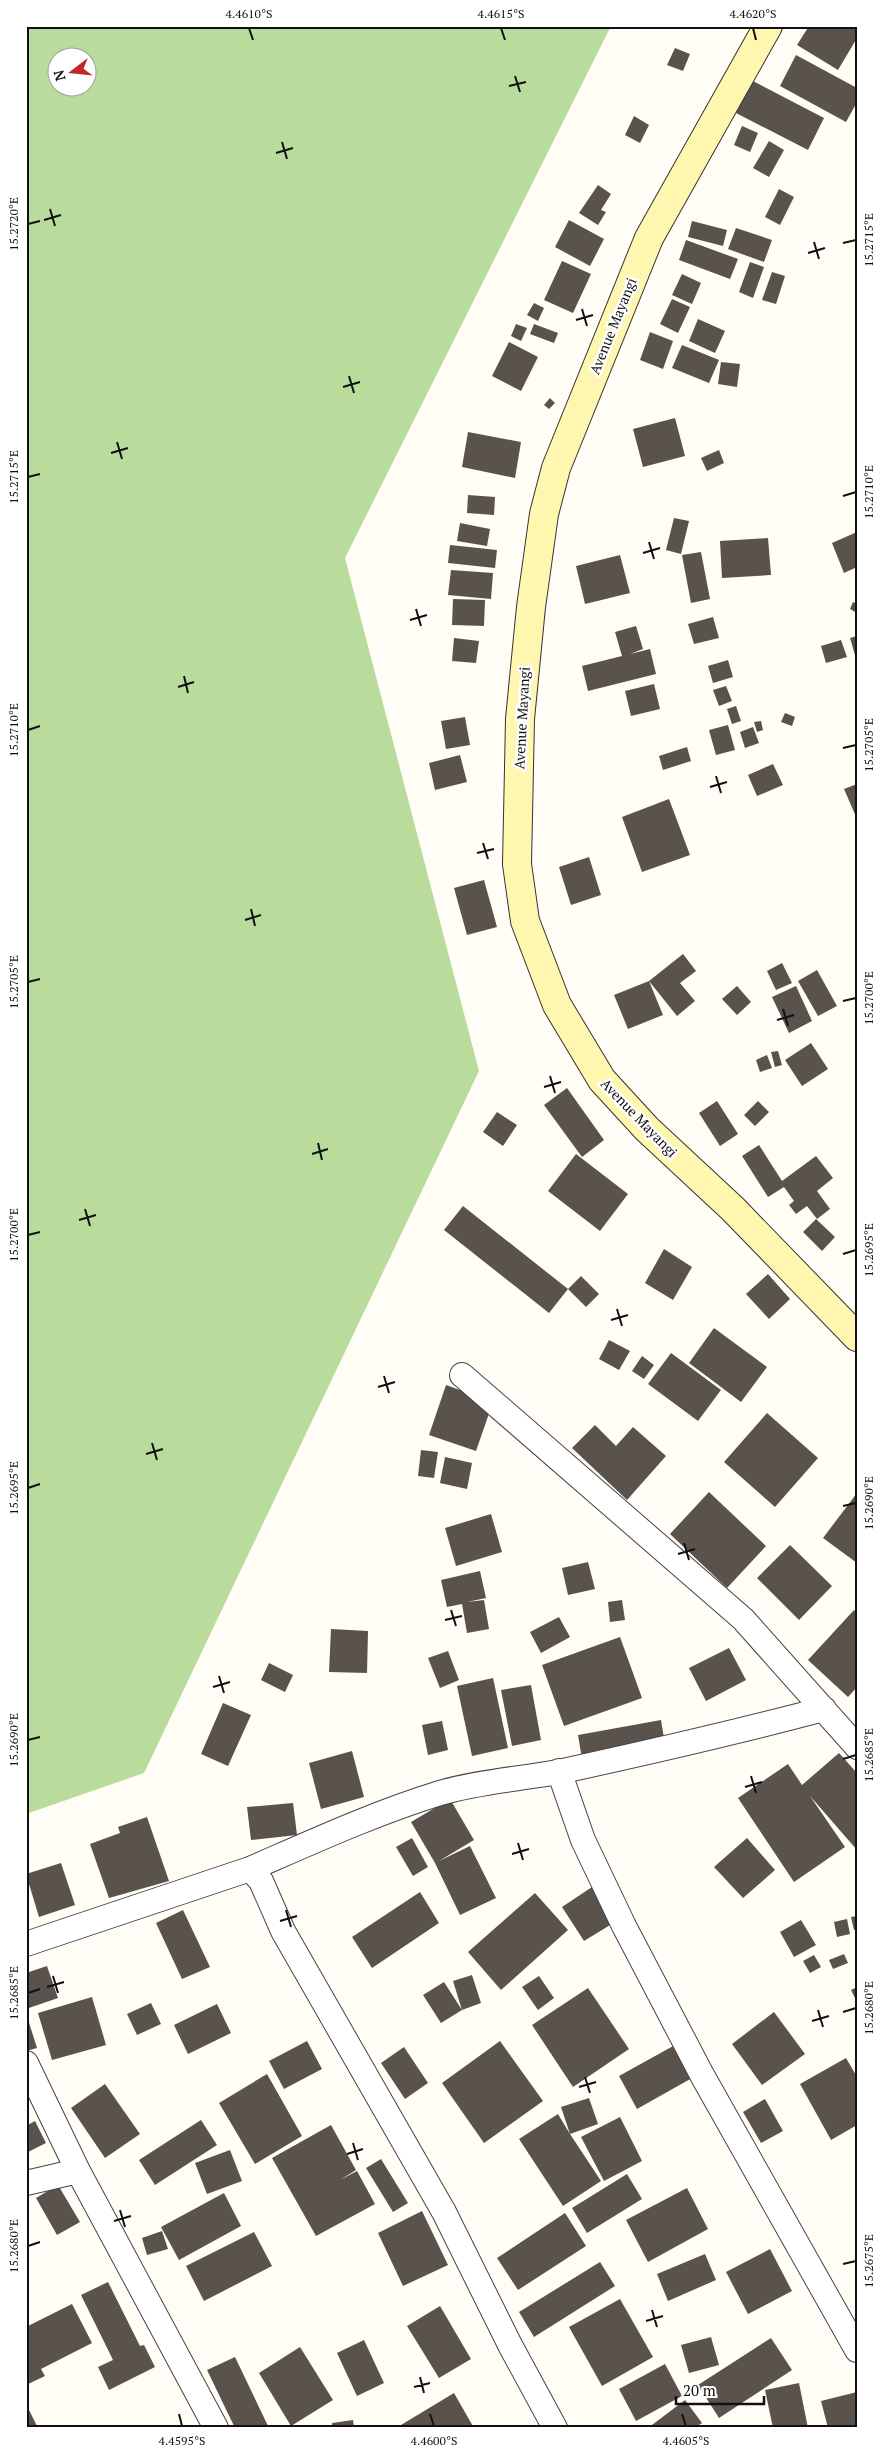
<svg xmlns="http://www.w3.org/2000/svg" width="883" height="2454" viewBox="0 0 883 2454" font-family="'PT Serif',serif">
<rect width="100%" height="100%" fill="#fffdf5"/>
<!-- forest -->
<path fill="#b9dc9c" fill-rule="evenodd" d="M26 26H611L345 558 479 1071 144 1773 26 1814ZM58 58H88V88H58Z"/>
<!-- building -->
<path fill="#5a524d" d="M809 26H857V38L838 70 797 45Z
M675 48 690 54 683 71 667 65Z
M796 55 857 88V102L846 122 780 86Z
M753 81 824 118 808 150 736 113Z
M634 116 649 125 640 143 625 135Z
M742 126 758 133 750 152 734 145Z
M769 141 784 150 769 177 753 168Z
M598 185 611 194 601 210 606 212 598 225 579 213Z
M779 189 794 197 780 225 765 217Z
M569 220 604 239 590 266 555 247Z
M692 221 727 230 723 246 688 237Z
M736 228 772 240 764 262 728 249Z
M686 240 738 259 730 279 679 260Z
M562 261 591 274 573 313 544 300Z
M750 262 764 267 753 298 739 292Z
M772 272 785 276 776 304 762 300Z
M682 274 701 283 692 304 672 295Z
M672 299 690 307 678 333 660 324Z
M534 303 544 308 538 321 527 315Z
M698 319 725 331 715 353 689 341Z
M516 324 527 328 521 341 511 336Z
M534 324 558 333 554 343 530 334Z
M650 332 673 341 663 369 640 360Z
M509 342 538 357 521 391 492 376Z
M682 345 719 360 709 383 672 368Z
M721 362 740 364 737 387 718 384Z
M550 398 555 403 549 409 544 405Z
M675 418 685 456 643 467 633 429Z
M468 432 521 442 515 478 462 467Z
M719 450 724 463 707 471 701 458Z
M468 495 495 497 494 515 467 513Z
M674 518 689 521 681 554 666 550Z
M460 523 490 529 487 546 457 541Z
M857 532V567L844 573 832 543Z
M768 538 771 575 722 578 720 541Z
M450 545 497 550 495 568 448 563Z
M701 552 710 599 691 603 682 555Z
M620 555 630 593 585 604 576 566Z
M451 570 493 573 491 599 448 595Z
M453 599 485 600 484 626 452 625Z
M853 602 857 604V613L850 609Z
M713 617 719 638 694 644 688 624Z
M636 626 643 649 630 654 650 649 656 674 588 691 582 666 622 656 615 632Z
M857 636V655H855L850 638Z
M454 638 479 641 476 663 452 661Z
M841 640 847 657 826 663 821 646Z
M728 660 733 677 713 683 708 666Z
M654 684 660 709 631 716 625 691Z
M726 686 732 701 719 706 713 690Z
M736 706 741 721 732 724 727 709Z
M785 713 795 717 792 726 781 722Z
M465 717 470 745 446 749 441 721Z
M761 721 763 730 757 732 754 722Z
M728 725 735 750 716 755 709 730Z
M753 727 759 743 745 748 740 732Z
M687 747 691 761 663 770 659 756Z
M460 755 467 782 435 790 429 763Z
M773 764 783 785 757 796 748 775Z
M857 784V819L844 789Z
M669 799 690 855 642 872 622 817Z
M589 857 601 895 571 905 559 867Z
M484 880 497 927 467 935 454 888Z
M683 954 696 971 680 983 695 1001 677 1016 649 981Z
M782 963 792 983 776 990 767 971Z
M817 970 837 1006 818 1016 798 981Z
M649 981 663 1015 628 1029 614 995Z
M737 986 751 1002 737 1015 722 999Z
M796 986 812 1021 789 1033 772 997Z
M811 1043 828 1069 802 1086 785 1060Z
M778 1051 782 1065 775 1067 771 1052Z
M767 1055 772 1068 760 1072 756 1060Z
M567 1088 604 1140 582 1157 544 1105Z
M717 1101 738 1134 720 1146 699 1113Z
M758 1101 769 1112 755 1126 744 1115Z
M497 1112 517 1125 503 1146 483 1132Z
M759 1145 782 1181 816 1156 833 1178 817 1191 830 1209 817 1219 807 1206 796 1214 789 1205 794 1201 784 1187 768 1197 742 1156Z
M576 1154 628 1194 600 1231 548 1191Z
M463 1206 568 1289 581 1276 599 1294 586 1307 568 1289 549 1313 444 1230Z
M816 1219 835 1237 822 1251 803 1232Z
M664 1249 692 1267 673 1300 645 1283Z
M768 1274 790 1299 769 1319 746 1294Z
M714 1328 767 1367 741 1402 689 1363Z
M609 1340 630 1351 619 1370 599 1359Z
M671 1353 721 1390 698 1421 648 1384Z
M642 1356 654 1365 644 1379 632 1371Z
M446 1385 493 1402 476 1451 429 1435Z
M767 1413 818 1458 775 1507 724 1462Z
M595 1425 616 1446 633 1427 666 1456 627 1500 572 1448Z
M421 1450 438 1452 434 1478 418 1476Z
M445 1457 472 1463 467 1489 440 1483Z
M709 1492 766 1546 727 1588 670 1534Z
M857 1493V1563L823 1538Z
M491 1514 502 1552 456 1566 445 1528Z
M790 1545 832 1586 799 1620 757 1578Z
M588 1562 595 1589 568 1595 562 1568Z
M480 1571 486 1598 467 1602 484 1600 489 1629 467 1633 462 1604 447 1607 441 1580Z
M622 1600 625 1620 610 1622 608 1602Z
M854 1610 857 1613V1687L848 1697 808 1660Z
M559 1617 570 1637 541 1653 530 1632Z
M331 1629 368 1631 367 1673 329 1672Z
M620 1637 642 1698 564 1726 542 1665Z
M729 1648 746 1680 706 1701 689 1668Z
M448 1651 459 1680 440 1688 428 1658Z
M269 1663 293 1675 285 1692 261 1680Z
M493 1678 508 1748 472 1756 457 1686Z
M531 1685 541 1740 512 1746 501 1690Z
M223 1703 251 1715 228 1766 201 1754Z
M661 1720 665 1744 582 1759 578 1735Z
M442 1721 448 1750 428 1755 422 1725Z
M352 1751 364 1797 321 1809 309 1763Z
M839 1753 857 1773V1850L810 1796 845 1847 794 1882 738 1798 788 1764 802 1785Z
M450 1799 474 1840 439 1861 470 1846 496 1898 460 1915 435 1863 411 1822Z
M293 1803 297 1835 251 1840 247 1807Z
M147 1817 169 1881 109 1898 90 1844 120 1833 118 1827Z
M412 1838 428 1867 413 1876 396 1847Z
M747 1838 775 1870 743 1898 714 1867Z
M61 1863 75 1905 39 1917 26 1874Z
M592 1887 615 1922 584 1941 562 1907Z
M420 1892 439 1923 372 1968 352 1937Z
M535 1893 568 1930 501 1990 468 1952Z
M183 1910 210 1967 182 1979 156 1923Z
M857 1916V1929L854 1930 851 1917Z
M847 1919 850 1934 837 1937 834 1922Z
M801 1920 816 1945 794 1957 780 1932Z
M844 1954 848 1963 833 1969 829 1960Z
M814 1955 821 1967 810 1973 803 1961Z
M47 1966 58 1998 26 2009V1973Z
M472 1975 481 2003 462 2010 441 2023 423 1995 444 1982 462 2010 453 1981Z
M539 1976 554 1998 538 2010 522 1987Z
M857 1987V2002L851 1990Z
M588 1988 629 2049 573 2087 532 2025Z
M92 1997 106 2045 52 2060 38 2013Z
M151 2003 161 2024 137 2035 127 2014Z
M217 2004 231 2033 188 2054 174 2025Z
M774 2012 805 2054 762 2085 732 2044Z
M26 2013 37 2048 26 2051Z
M307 2041 322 2069 284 2089 269 2061Z
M500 2041 543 2101 484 2143 442 2083Z
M675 2045 692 2078 637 2109 619 2076Z
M404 2047 428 2083 405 2099 381 2063Z
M846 2058 857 2077V2125L831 2140 800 2084Z
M267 2074 302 2136 255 2164 219 2103Z
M105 2084 140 2134 105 2158 71 2108Z
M589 2098 598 2124 570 2134 601 2181 563 2206 519 2139 558 2114 570 2134 561 2107Z
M765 2099 783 2131 761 2143 743 2112Z
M620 2117 642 2161 604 2181 581 2137Z
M201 2120 217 2145 155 2185 139 2160Z
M35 2121 46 2143 26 2153V2126Z
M331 2125 356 2170 340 2180 357 2171 375 2204 316 2236 272 2158Z
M230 2150 242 2181 207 2194 195 2163Z
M381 2159 408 2203 393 2212 366 2168Z
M627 2174 642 2199 587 2233 572 2208Z
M58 2185 80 2222 57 2235 36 2198Z
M687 2188 708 2229 648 2262 626 2220Z
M224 2193 241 2226 179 2260 161 2227Z
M422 2211 448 2265 403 2286 378 2233Z
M565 2213 586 2246 518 2290 497 2258Z
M162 2231 168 2249 147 2255 142 2238Z
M254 2232 272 2266 204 2301 186 2266Z
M770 2249 792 2291 748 2314 726 2272Z
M705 2254 716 2280 668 2301 657 2274Z
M600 2262 615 2286 534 2337 519 2312Z
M108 2282 140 2346 144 2345 155 2367 109 2390 98 2367 113 2360 81 2295Z
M620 2299 653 2357 602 2386 569 2327Z
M72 2304 92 2343 41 2369 45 2376 26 2385V2327Z
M440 2306 471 2359 439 2378 407 2326Z
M711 2337 719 2365 689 2373 681 2345Z
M771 2338 792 2370 719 2418 698 2385Z
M364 2340 384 2383 357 2396 337 2353Z
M300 2347 333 2400 291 2426 259 2373Z
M235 2357 269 2428H235L207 2370Z
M665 2364 682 2396 636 2421 619 2389Z
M799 2383 808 2428H773L765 2390Z
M857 2392V2428H828L821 2401Z
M454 2393 474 2428H396Z
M685 2400 702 2423 699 2425 701 2428H648Z
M26 2404 38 2428H26Z
M353 2420 354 2428H332V2423Z"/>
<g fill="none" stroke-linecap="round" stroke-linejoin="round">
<defs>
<path id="street" d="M462 1375 743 1619 857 1747
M559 1771 583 1840 624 1926 702 2075 857 2350
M250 1869C312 1842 375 1813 440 1793 480 1781 522 1779 563 1771 650 1752 737 1732 824 1709
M26 1944 250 1869 261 1881 283 1931 444 2212 510 2345 555 2428
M26 2063 78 2171 216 2428
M26 2183 78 2171"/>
<path id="secondary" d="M768 26 649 238 556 468 544 514 531 607 520 719 517 864 525 921 557 1005 602 1080 647 1129 733 1209 857 1337"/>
</defs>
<!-- street casing -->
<use href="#street" stroke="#444" stroke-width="26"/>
<!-- secondary casing -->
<use href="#secondary" stroke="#333" stroke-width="30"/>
<!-- street -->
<use href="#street" stroke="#fff" stroke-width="24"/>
<!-- secondary -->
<use href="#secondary" stroke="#fff6b0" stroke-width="28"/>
</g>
<!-- ticks -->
<path fill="none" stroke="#111" stroke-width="2" d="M249 28 253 40M501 28 505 40M753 28 756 40M515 76 520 92M509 86 526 82M282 142 287 159M276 153 293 148M50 209 55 226M44 220 61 215M28 224 40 221M814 242 819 259M843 243 856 240M808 253 825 248M582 309 587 326M576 320 593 315M349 376 354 393M343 387 360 382M117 442 122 459M111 453 128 448M28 477 40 474M843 496 856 492M649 542 654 559M643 553 660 548M416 609 421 626M410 620 427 615M184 676 188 693M178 687 194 682M28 730 40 726M843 748 856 745M716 776 721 793M710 787 727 782M483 843 488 859M477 853 494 849M251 909 255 926M245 920 261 915M28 982 40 979M843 1001 856 998M783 1009 788 1026M777 1020 794 1015M550 1076 555 1093M544 1087 561 1082M318 1143 322 1160M312 1154 328 1149M85 1209 90 1226M79 1220 96 1215M28 1235 40 1232M843 1254 856 1250M617 1309 622 1326M611 1320 628 1315M384 1376 389 1393M378 1387 395 1382M152 1443 157 1460M146 1454 163 1449M28 1488 40 1484M843 1506 856 1503M684 1543 689 1560M678 1554 695 1549M451 1610 456 1626M445 1620 462 1616M219 1676 224 1693M213 1687 230 1682M28 1740 40 1737M843 1759 856 1755M751 1776 756 1793M745 1787 762 1782M518 1843 523 1860M512 1854 529 1849M286 1910 291 1927M280 1921 297 1916M53 1976 58 1993M47 1987 64 1982M28 1993 40 1989M818 2010 823 2027M843 2012 856 2008M812 2021 829 2016M585 2077 590 2093M579 2087 596 2082M353 2143 358 2160M347 2154 363 2149M120 2210 125 2227M114 2221 131 2216M28 2246 40 2242M843 2264 856 2261M652 2310 657 2327M646 2321 663 2316M420 2377 424 2393M414 2387 430 2383M179 2414 182 2426M430 2414 434 2426M682 2414 686 2426"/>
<g text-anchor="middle" stroke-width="5" stroke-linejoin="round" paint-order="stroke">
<!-- street labels -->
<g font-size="14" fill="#111" stroke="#fff">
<text transform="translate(613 326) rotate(-68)" y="5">Avenue Mayangi</text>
<text transform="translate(522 718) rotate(-87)" y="5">Avenue Mayangi</text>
<text transform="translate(639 1118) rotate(46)" y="5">Avenue Mayangi</text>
</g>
</g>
<!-- border -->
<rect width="883" height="2454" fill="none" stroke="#ffffff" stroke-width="55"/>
<!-- north arrow -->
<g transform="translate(72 72) rotate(254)"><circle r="24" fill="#ffffff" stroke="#a0a0a0"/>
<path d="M0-4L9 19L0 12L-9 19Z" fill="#c4262e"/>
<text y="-8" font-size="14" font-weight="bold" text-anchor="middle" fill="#111111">N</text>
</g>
<!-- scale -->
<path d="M676 2396v8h88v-8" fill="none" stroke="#111111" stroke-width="2.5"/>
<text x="683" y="2396" font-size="15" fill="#111111" stroke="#ffffff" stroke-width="4" paint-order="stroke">20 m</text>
<rect x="28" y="28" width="828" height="2398" fill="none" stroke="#111" stroke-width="2"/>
<g font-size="12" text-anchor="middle" fill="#111">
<text x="249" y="18">4.4610°S</text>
<text x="501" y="18">4.4615°S</text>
<text x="753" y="18">4.4620°S</text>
<text transform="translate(14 224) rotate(-90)" y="4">15.2720°E</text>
<text transform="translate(869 240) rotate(-90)" y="4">15.2715°E</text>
<text transform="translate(14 477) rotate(-90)" y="4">15.2715°E</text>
<text transform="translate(869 492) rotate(-90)" y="4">15.2710°E</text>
<text transform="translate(14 730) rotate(-90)" y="4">15.2710°E</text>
<text transform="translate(869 745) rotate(-90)" y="4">15.2705°E</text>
<text transform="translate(14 982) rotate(-90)" y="4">15.2705°E</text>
<text transform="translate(869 998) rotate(-90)" y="4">15.2700°E</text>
<text transform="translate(14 1235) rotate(-90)" y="4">15.2700°E</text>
<text transform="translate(869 1250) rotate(-90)" y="4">15.2695°E</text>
<text transform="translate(14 1488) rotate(-90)" y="4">15.2695°E</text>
<text transform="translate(869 1503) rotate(-90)" y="4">15.2690°E</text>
<text transform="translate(14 1740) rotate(-90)" y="4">15.2690°E</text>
<text transform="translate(869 1755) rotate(-90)" y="4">15.2685°E</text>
<text transform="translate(14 1993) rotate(-90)" y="4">15.2685°E</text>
<text transform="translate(869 2008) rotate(-90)" y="4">15.2680°E</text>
<text transform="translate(14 2246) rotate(-90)" y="4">15.2680°E</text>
<text transform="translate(869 2261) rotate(-90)" y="4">15.2675°E</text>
<text x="182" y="2445">4.4595°S</text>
<text x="434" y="2445">4.4600°S</text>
<text x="686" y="2445">4.4605°S</text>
</g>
</svg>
